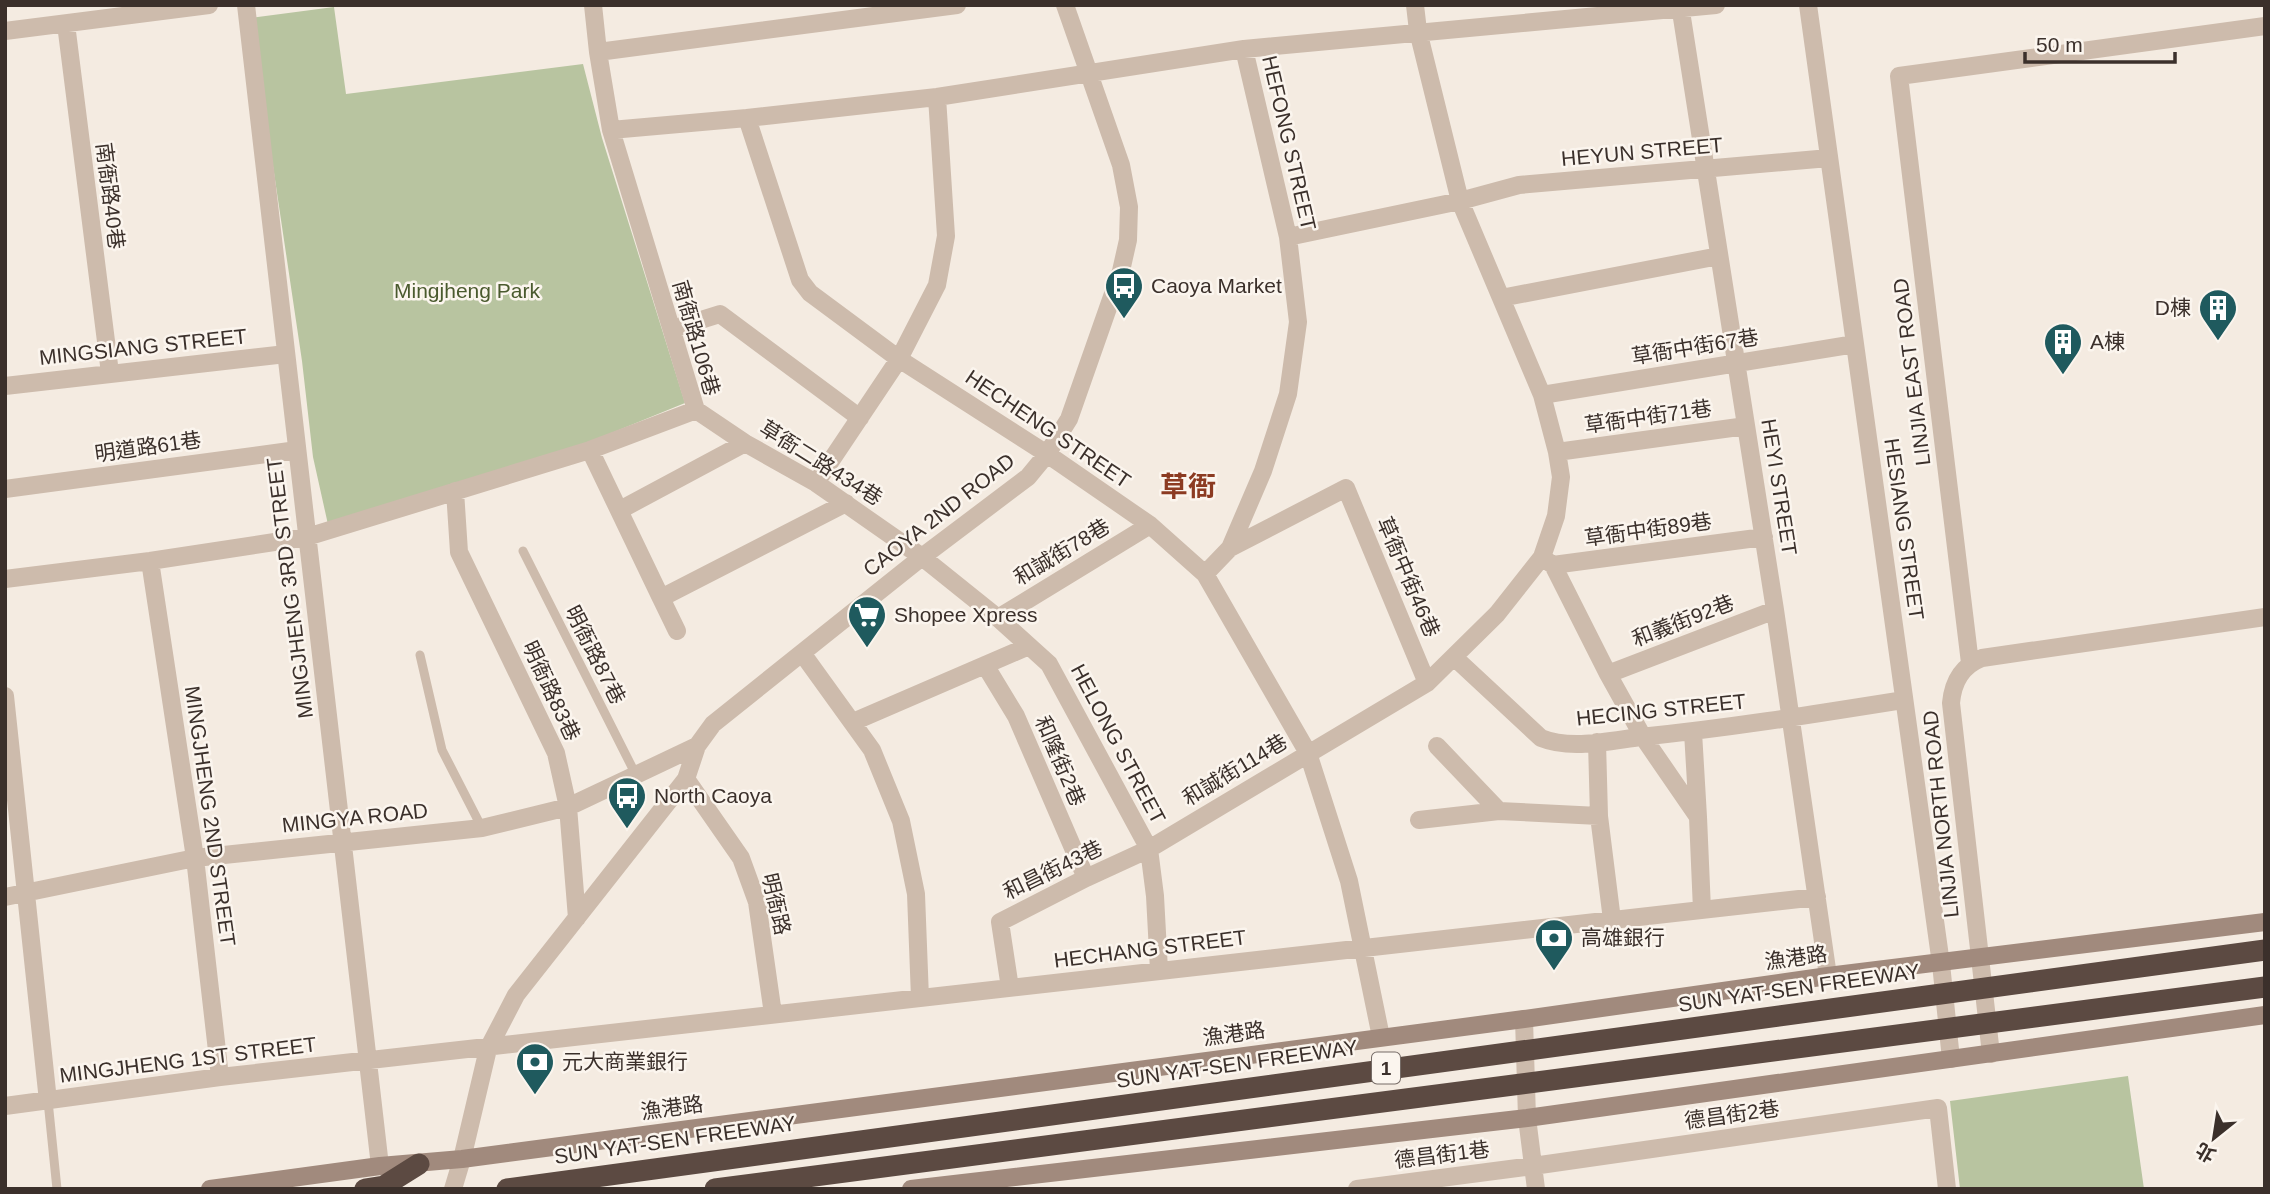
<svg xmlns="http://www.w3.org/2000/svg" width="2270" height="1194" viewBox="0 0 2270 1194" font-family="Arial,'Noto Sans TC',sans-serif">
<rect width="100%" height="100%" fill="#f4ebe1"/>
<!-- green -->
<path fill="#b8c4a0" d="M334 7 346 94 583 64 602 138 685 403 587 443 329 529 313 457 302 361 251 18Z
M2128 1076 2144 1189H1960L1950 1101Z"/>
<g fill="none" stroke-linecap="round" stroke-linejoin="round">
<!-- lane -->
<path stroke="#cdbbac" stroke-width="9" d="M523 551 636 775
M420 655 442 750 482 828
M48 1101 57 1189"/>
<!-- street -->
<path stroke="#cdbbac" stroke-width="18" d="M246 5 380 1166
M1680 5 1775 610 1828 976
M1808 5 1941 964 1951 1059
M66 24 110 373
M5 31 209 5
M598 52 957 5
M611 130 747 118
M1288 237 1460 201 1519 185 1829 158
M1501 298 1719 256
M672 329 720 314 860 418
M5 386 286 354
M1542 395 1855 344
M696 410 745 443 816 483 922 557 998 618 1049 664 1149 849 1155 896 1159 970
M590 450 661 598 846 503
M1557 452 1746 426
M816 483 899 359 937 285 946 236 937 97
M5 489 297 450
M455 491 459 552 556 753 568 807 577 918
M620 510 745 443
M1230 548 1346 488 1427 683
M1544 559 1553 565 1764 537
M150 561 195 858 220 1077
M1553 565 1608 674 1643 737 1698 817 1702 910
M1205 574 1230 548 1263 471 1288 394 1298 322 1288 237 1244 49
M5 579 150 561 307 537 590 450 696 410 611 130 598 52 593 5
M661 598 677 631
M998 618 1150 525
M802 653 872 750 901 821 916 894 920 998
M1455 658 1541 738C1570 750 1609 741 1640 737 1729 728 1816 714 1904 700
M1970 663 1899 76 2265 26
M985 665 1016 716 1086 878
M1608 674 1775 610
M5 696 48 1101
M853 722 1029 646
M1693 732 1698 817
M1597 742 1599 816
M1437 746 1499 811
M686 779 741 858 757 902 773 1014
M1419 820 1499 811 1599 816 1612 920
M5 897 195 858 482 828 568 807 697 746
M1010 988 1000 922 1086 878 1149 849 1427 683 1497 614 1542 557 1556 516 1561 477 1557 452 1542 395 1460 201 1418 31 1415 5
M1524 1019 1527 1118 1536 1189
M1381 1037 1349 881 1308 753 1205 574 1150 525 1047 454 899 359 810 293 800 280 747 118 937 97 1244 49 1716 5
M1991 1054 1951 703C1953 681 1962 666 1982 658L2265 617
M5 1106 220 1077 1817 897
M453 1189 462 1159 488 1049 516 995 686 779 697 746 713 724 922 557 1028 477 1047 454 1069 419 1121 271 1128 240 1129 207 1121 165 1065 5
M1357 1189 1533 1166 1938 1108 1947 1189"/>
<!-- secondary -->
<path stroke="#a18a7d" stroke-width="18" d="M210 1189 380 1166 462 1159 1524 1019 1828 976 2265 922
M911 1189 1527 1118 2265 1015"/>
<!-- highway -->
<path stroke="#5c4a42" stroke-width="21" d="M365 1189 384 1186 419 1164"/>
<!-- highway-bridge -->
<path stroke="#5c4a42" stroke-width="21" d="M507 1189 2265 950
M715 1189 2265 987"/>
</g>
<!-- icons -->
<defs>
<symbol id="bus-pin" viewBox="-11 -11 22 30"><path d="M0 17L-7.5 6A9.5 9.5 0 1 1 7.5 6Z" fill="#1f5a5e" stroke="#fbf5ee"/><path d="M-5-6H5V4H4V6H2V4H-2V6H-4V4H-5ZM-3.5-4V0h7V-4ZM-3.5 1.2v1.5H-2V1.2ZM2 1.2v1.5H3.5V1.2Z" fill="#fff"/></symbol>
<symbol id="building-pin" viewBox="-11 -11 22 30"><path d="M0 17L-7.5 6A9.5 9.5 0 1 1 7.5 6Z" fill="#1f5a5e" stroke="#fbf5ee"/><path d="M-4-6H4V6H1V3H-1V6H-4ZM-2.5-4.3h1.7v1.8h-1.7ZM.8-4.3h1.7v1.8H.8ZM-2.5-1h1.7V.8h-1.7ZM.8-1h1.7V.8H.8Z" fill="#fff"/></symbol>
<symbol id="supermarket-pin" viewBox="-11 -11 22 30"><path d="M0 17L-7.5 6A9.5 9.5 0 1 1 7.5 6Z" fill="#1f5a5e" stroke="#fbf5ee"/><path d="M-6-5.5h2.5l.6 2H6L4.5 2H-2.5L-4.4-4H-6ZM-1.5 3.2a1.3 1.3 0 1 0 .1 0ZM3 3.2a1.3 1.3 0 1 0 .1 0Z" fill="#fff"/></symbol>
<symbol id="bank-pin" viewBox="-11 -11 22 30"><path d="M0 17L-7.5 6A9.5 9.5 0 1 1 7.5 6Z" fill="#1f5a5e" stroke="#fbf5ee"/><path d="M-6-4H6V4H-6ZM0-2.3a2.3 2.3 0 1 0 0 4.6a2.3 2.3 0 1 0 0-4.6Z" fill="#fff"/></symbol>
</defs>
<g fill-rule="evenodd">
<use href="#bus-pin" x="1102" y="264" width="44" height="60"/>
<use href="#building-pin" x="2196" y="286" width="44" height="60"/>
<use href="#building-pin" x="2041" y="320" width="44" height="60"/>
<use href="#supermarket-pin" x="845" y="593" width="44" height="60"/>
<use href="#bus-pin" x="605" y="774" width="44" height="60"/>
<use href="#bank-pin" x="1532" y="916" width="44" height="60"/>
<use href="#bank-pin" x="513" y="1040" width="44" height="60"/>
</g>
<g text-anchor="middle" stroke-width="5" stroke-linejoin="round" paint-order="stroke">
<!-- shield labels -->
<rect fill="#fbf5ee" stroke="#756b66" stroke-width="2" x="1372" y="1052.5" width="28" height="31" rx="5"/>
<g font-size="19" font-weight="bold" fill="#3b302b">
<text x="1386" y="1075">1</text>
</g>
<!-- street labels -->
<g font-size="21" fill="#3b302b" stroke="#fbf5ee">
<text transform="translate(1289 143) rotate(77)" y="7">HEFONG STREET</text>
<text transform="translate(1642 152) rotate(-5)" y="7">HEYUN STREET</text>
<text transform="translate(110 196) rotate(83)" y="7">南衙路40巷</text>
<text transform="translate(696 338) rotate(74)" y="7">南衙路106巷</text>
<text transform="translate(143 347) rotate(-6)" y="7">MINGSIANG STREET</text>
<text transform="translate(1695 347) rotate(-9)" y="7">草衙中街67巷</text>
<text transform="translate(1912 372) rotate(-97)" y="7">LINJIA EAST ROAD</text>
<text transform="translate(1648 417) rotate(-8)" y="7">草衙中街71巷</text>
<text transform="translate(1048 429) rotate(34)" y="7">HECHENG STREET</text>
<text transform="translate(148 447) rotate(-8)" y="7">明道路61巷</text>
<text transform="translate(821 463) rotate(32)" y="7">草衙二路434巷</text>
<text transform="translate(1779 487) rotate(81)" y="7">HEYI STREET</text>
<text transform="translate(939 515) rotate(-38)" y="7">CAOYA 2ND ROAD</text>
<text transform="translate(1904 529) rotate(82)" y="7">HESIANG STREET</text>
<text transform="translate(1648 530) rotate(-8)" y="7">草衙中街89巷</text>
<text transform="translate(1062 552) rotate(-31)" y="7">和誠街78巷</text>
<text transform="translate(1408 577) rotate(67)" y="7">草衙中街46巷</text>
<text transform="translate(290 588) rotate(-97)" y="7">MINGJHENG 3RD STREET</text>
<text transform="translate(1683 621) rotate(-21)" y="7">和義街92巷</text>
<text transform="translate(595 655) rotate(63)" y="7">明衙路87巷</text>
<text transform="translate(551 691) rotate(65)" y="7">明衙路83巷</text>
<text transform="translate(1661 710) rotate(-6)" y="7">HECING STREET</text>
<text transform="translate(1118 744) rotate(62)" y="7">HELONG STREET</text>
<text transform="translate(1060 761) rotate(67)" y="7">和隆街2巷</text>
<text transform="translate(1235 770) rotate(-31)" y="7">和誠街114巷</text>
<text transform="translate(1941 814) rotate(-96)" y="7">LINJIA NORTH ROAD</text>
<text transform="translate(210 816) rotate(82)" y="7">MINGJHENG 2ND STREET</text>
<text transform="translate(355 818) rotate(-6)" y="7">MINGYA ROAD</text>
<text transform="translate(1053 870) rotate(-26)" y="7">和昌街43巷</text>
<text transform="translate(776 904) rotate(77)" y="7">明衙路</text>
<text transform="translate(1150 949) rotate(-7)" y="7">HECHANG STREET</text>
<text transform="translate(1796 958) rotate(-8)" y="7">漁港路</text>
<text transform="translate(1799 988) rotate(-8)" y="7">SUN YAT-SEN FREEWAY</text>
<text transform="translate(1234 1034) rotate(-8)" y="7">漁港路</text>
<text transform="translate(188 1060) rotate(-7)" y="7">MINGJHENG 1ST STREET</text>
<text transform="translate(1237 1064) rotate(-8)" y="7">SUN YAT-SEN FREEWAY</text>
<text transform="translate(672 1108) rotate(-8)" y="7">漁港路</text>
<text transform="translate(1732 1115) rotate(-8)" y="7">德昌街2巷</text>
<text transform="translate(675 1140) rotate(-8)" y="7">SUN YAT-SEN FREEWAY</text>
<text transform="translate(1442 1155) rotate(-7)" y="7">德昌街1巷</text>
</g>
<!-- poi labels -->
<g font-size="21" fill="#3b302b" stroke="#fbf5ee" text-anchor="start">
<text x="1151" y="293">Caoya Market</text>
<text x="2191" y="315" text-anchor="end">D棟</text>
<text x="2090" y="349">A棟</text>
<text x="894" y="622">Shopee Xpress</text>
<text x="654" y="803">North Caoya</text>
<text x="1581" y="945">高雄銀行</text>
<text x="562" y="1069">元大商業銀行</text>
</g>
<!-- park labels -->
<g font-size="21" fill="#4a5a2e" stroke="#fbf5ee">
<text x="467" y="298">Mingjheng Park</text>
</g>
<!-- district labels -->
<g font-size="28" font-weight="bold" fill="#8c3b22" stroke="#fbf5ee">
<text x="1188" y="496">草衙</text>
</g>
</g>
<!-- border -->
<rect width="2270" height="1194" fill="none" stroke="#3b302b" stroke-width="14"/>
<!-- north arrow -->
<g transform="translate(2214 1138) rotate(210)" stroke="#fbf5ee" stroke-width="5" paint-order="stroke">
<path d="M0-5L12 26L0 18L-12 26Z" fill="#3b302b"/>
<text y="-10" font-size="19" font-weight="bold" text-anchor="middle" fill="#3b302b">北</text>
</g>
<!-- scale -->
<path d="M2025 52v10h150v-10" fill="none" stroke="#3b302b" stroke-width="3.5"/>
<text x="2036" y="52" font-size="21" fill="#3b302b" stroke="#fbf5ee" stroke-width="5" paint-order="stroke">50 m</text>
</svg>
